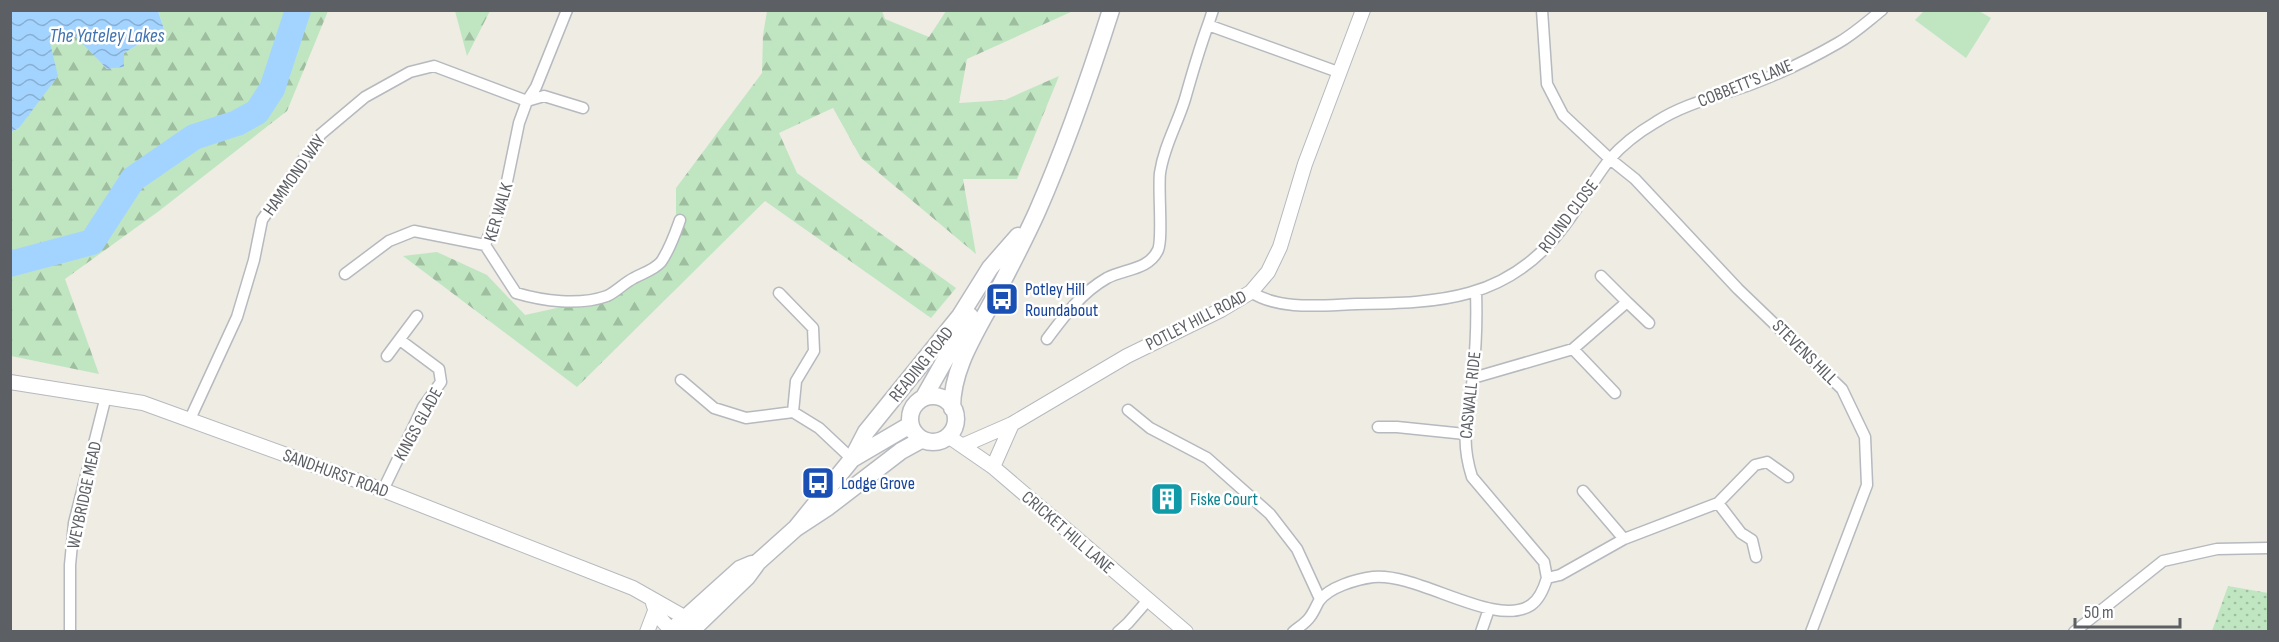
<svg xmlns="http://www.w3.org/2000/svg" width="2279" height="642" viewBox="0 0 2279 642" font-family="'Sofia Sans Condensed',sans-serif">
<defs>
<pattern id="grass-dots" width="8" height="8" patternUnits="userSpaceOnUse" patternTransform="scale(1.5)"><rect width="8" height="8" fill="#c0e6c1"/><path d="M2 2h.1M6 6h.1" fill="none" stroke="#9fbea0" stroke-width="1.8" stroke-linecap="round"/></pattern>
<pattern id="forest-firs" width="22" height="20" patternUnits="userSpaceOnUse" patternTransform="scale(1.5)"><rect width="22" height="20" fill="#c0e6c1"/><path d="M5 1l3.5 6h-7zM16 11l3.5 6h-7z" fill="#9fbea0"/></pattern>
<pattern id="water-waves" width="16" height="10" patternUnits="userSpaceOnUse" patternTransform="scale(1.5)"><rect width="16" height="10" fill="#a3d4ff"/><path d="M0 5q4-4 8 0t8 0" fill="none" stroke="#88afd2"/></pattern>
</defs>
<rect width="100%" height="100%" fill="#eeece3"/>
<!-- grass -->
<path fill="url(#grass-dots)" d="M2228 586 2268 593V631H2212Z"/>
<!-- forest -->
<path fill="url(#forest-firs)" d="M158 11H328L287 111 159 211 65 279 99 374 11 356V132L19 128 50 43 73 33 107 69 124 67V53L164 29Z
M455 11H490L467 56Z
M767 11H882L885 19 929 37 946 11H1073L967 59 959 103 1005 100 1059 76 1017 179H963L976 254 861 158 833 108 779 133 797 173 956 288 931 318 765 201 577 387 403 256 437 252 487 275 525 315 570 305 611 300 676 239V188L762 73 763 35Z"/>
<!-- pitch -->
<path fill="#c0e6c1" d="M1924 11H1979L1991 18 1966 58 1915 20Z"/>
<!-- water -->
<path fill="url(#water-waves)" d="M11 10 158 11 164 29 124 53V67L107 69 73 34 50 43 58 76 19 128 11 132Z"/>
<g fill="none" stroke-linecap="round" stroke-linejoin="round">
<!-- river -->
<path stroke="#a3d4ff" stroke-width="26" d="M10 264 92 242 133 179 194 137 237 123 257 112 272 89 298 10"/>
<defs>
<path id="minor" d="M567 10 536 87 527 101 519 123 504 196 485 245 516 293C543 301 579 306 607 296 616 292 624 283 634 278 643 273 654 270 661 262 670 249 675 234 680 220
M1542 10 1547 84 1563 115 1610 159 1635 179 1738 289 1842 389 1865 437 1867 485 1811 632
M1208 25 1213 10
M345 274 389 241 414 231 485 245
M1251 292C1280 311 1324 305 1357 304 1439 303 1507 300 1561 230 1579 208 1592 181 1610 159 1623 144 1639 132 1656 122 1685 103 1720 96 1752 84 1781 73 1812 58 1838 43 1854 34 1868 21 1882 10
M1476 292C1477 320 1476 347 1473 376 1469 416 1459 436 1472 477L1544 562 1547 578
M779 293 813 328 814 351 796 381 793 412
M1627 302 1649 323
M1047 339C1065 315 1081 293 1107 278 1124 269 1149 270 1158 250 1163 239 1158 190 1160 173 1164 146 1177 125 1185 99 1192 74 1199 50 1208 25L1338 72
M1573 349 1615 393
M387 356 417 316
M1473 378 1573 349 1627 302 1601 276
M681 380 714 408 746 418 793 412 819 428 852 459
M1128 410 1150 428 1207 458 1270 514 1297 549 1320 599
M190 419 237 317 254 260 262 220 321 134 365 97 410 72 434 66 527 101 544 96 583 108
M1378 427H1397L1465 434
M383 490 423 407 441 382 439 369 400 340
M1583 491 1624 539
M1718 503 1741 533 1752 540 1756 557
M70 632V565L74 523 106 396
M1118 632 1128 623 1148 600
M1293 632C1299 627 1306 623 1310 617 1314 612 1316 606 1319 601 1329 587 1357 579 1373 577 1418 572 1495 629 1531 605 1540 599 1544 588 1547 578L1560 575 1624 539 1718 503 1755 465 1767 462 1788 477
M1481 632 1489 609
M2074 632 2163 561 2217 549 2268 548"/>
<path id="tertiary" d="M10 382 143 403 383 490 633 588 693 622
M948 436 993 467 1186 632
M964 445 1012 424 1127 356 1221 310 1251 292 1268 272 1280 247 1305 164 1363 10
M993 467 1012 424
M652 599C655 614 662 621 673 632
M647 632 655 611"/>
<path id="secondary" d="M910 419a23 23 0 1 1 46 0a23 23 0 1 1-46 0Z
M924 397 970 316
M952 408C952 369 974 336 992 302 1007 273 1023 243 1037 212 1066 146 1089 79 1111 10
M852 459 910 425
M796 528 852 459 866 432 960 316 990 268 1018 236
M670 632 740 569 752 564
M690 632 747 577 758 562 796 528 828 507 901 451 921 440"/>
</defs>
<!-- minor casing -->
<use href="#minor" stroke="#b6b9be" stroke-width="13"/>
<!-- tertiary casing -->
<use href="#tertiary" stroke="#b6b9be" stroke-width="16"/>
<!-- secondary casing -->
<use href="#secondary" stroke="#b7bac0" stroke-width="19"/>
<!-- minor -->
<use href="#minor" stroke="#fff" stroke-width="10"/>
<!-- tertiary -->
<use href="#tertiary" stroke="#fff" stroke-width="14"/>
<!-- secondary -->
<use href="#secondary" stroke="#fff" stroke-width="16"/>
</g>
<!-- icons -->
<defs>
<symbol id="bus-square" viewBox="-11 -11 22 22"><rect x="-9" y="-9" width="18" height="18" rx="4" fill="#1a4fb4" stroke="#fff"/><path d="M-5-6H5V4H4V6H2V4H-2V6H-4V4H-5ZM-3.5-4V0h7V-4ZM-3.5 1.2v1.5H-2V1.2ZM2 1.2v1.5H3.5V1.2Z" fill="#fff"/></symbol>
<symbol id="building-square" viewBox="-11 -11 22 22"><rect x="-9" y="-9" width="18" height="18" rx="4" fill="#0f9aa8" stroke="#fff"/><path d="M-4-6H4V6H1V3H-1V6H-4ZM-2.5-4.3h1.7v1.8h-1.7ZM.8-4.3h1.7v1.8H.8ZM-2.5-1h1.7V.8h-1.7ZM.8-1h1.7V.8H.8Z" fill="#fff"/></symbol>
</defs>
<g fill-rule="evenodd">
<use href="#bus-square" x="983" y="280" width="38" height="38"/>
<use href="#bus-square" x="799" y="464" width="38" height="38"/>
<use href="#building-square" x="1148" y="480" width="38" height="38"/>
</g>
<g text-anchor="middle" stroke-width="5" stroke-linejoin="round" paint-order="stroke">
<!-- street labels -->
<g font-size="18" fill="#5c5f64" stroke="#fff">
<text transform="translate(1745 83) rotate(-22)" y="6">COBBETT'S LANE</text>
<text transform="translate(294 175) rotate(-55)" y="6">HAMMOND WAY</text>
<text transform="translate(498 212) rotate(-73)" y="6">KER WALK</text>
<text transform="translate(1568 216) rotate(-53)" y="6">ROUND CLOSE</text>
<text transform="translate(1196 320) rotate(-27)" y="6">POTLEY HILL ROAD</text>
<text transform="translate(1805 352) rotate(45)" y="6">STEVENS HILL</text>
<text transform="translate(921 364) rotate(-51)" y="6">READING ROAD</text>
<text transform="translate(1470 395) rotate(-84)" y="6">CASWALL RIDE</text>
<text transform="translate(418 424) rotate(-61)" y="6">KINGS GLADE</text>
<text transform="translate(336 473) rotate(20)" y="6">SANDHURST ROAD</text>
<text transform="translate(84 495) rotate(-78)" y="6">WEYBRIDGE MEAD</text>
<text transform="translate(1068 532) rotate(41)" y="6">CRICKET HILL LANE</text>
</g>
<!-- transit labels -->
<g font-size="18" fill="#164399" stroke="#fff" text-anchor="start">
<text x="1025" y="295">Potley Hill<tspan x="1025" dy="21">Roundabout</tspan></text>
<text x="841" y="489">Lodge Grove</text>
</g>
<!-- culture labels -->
<g font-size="18" fill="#0d838f" stroke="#fff" text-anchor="start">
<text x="1190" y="505">Fiske Court</text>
</g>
<!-- water labels -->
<g font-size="20" font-style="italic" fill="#4074b1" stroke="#fff">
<text x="107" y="42">The Yateley Lakes</text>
</g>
</g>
<!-- border -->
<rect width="2279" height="642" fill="none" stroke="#5c5f64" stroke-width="24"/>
<!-- scale -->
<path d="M2075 618v9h105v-9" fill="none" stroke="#5c5f64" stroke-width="3"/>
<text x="2084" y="618" font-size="18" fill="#5c5f64" stroke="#ffffff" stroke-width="4.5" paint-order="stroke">50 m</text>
</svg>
